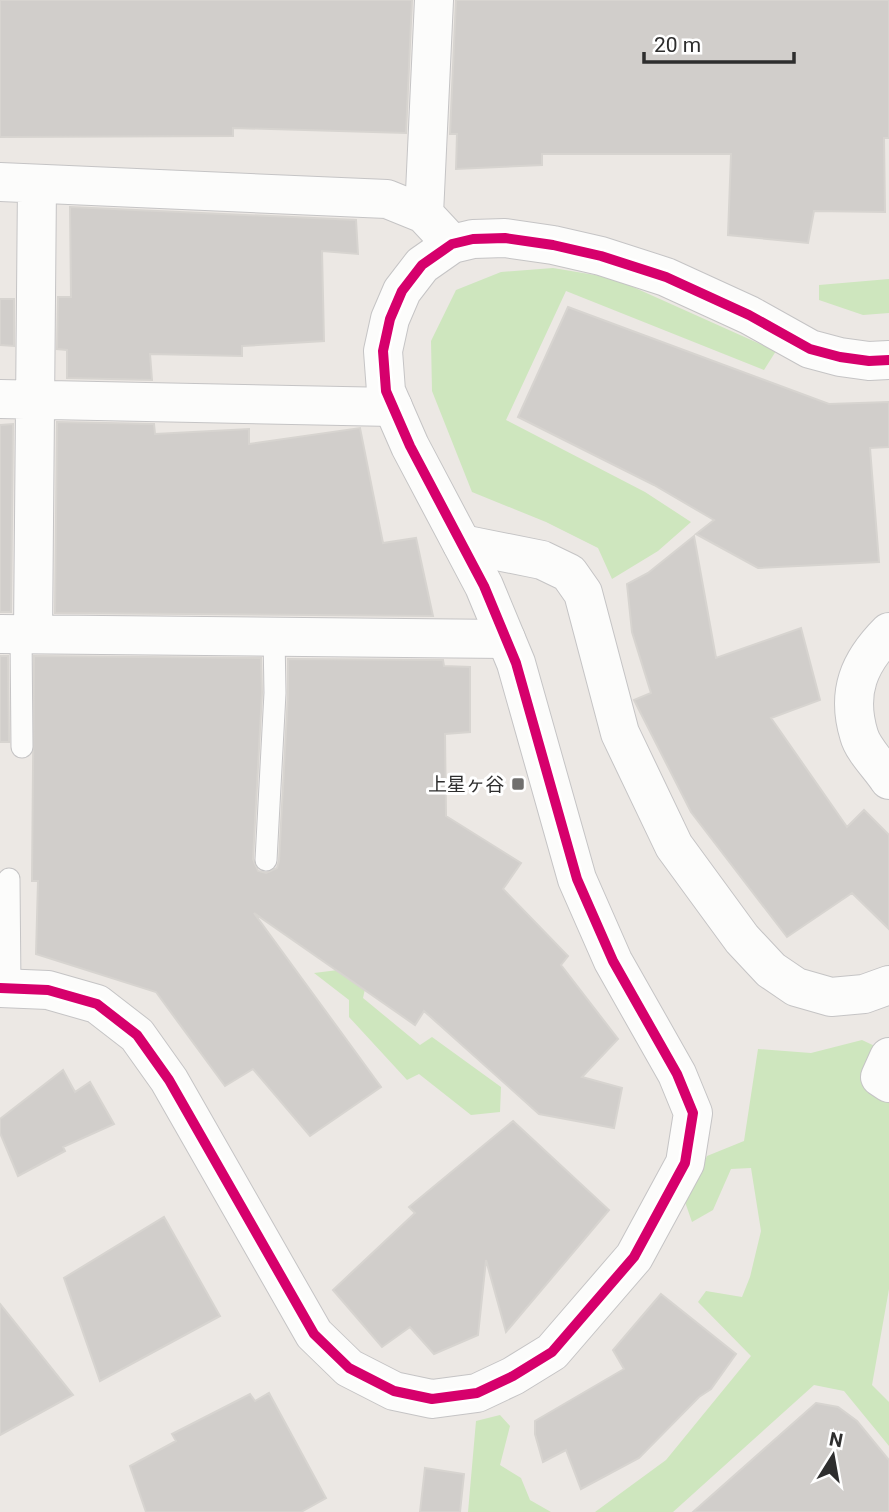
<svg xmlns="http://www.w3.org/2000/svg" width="889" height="1512" viewBox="0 0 889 1512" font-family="Roboto,'Noto Sans JP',sans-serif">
<rect width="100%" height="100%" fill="#ece8e4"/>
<!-- green -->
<path fill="#cee6be" d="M553 268 613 278 776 351 764 370 566 291 506 420 645 492 691 522 658 551 612 579 598 548 546 522 472 492 432 391 431 341 456 290 501 272Z
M889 279V313L863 315 819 300V285Z
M370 966 363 998 420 1045 432 1037 501 1087 500 1112 471 1115 419 1074 407 1080 349 1017V1000L314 973Z
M862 1040 879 1048 861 1083 889 1101V1289L872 1385 889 1402V1446L844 1391 814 1385 673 1512H595L666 1460 751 1356 698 1302 706 1291 742 1297 750 1277 761 1231 751 1168 731 1169 713 1210 692 1222 685 1202 707 1156 744 1141 758 1049 811 1053Z
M500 1415 510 1426 500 1465 521 1478 530 1500 551 1512H468L476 1421Z"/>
<!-- building -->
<path fill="#d1cecb" stroke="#d7d4d0" stroke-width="2" d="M0 0H412L406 133 233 128V136L0 137Z
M456 0H889V138H884L885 212 814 211 808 243 728 235 731 154H542V165L456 169 457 134H450Z
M70 207 356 220 358 254 322 251 324 341 242 346V356L150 354 152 380 67 378V350L57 349 58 297H71Z
M0 299H14V346L0 345Z
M568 307 829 404 889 402V447L870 448 879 562 758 568 696 534 714 520 654 485 518 417Z
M57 422 154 424 155 434 249 429V444L360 428 383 543 416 538 433 616 55 613Z
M13 424 11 612H0V425Z
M694 536 716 658 801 628 820 700 771 718 847 827 864 810 889 835V929L852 893 787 937 691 812 634 700 651 693 632 632 627 584 648 573Z
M0 656H8L9 742H0Z
M34 656 261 658 262 693 253 859 258 871 266 873 277 868 279 861 288 694V659L443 660 444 666 470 667V732L445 734 446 816 521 863 503 889 568 956 561 965 618 1039 582 1077 622 1088 614 1128 539 1114 424 1011 415 1025 254 913 381 1087 310 1136 253 1069 225 1086 156 992 36 954 38 881H32Z
M63 1070 75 1092 90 1082 114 1124 63 1147 65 1151 18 1176 0 1133V1119Z
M513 1121 609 1210 506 1332 486 1260 478 1335 434 1354 410 1327 382 1347 333 1290 415 1213 409 1207Z
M164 1217 220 1316 100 1381 64 1278Z
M661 1294 736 1354 711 1389 699 1397 639 1458 581 1489 566 1450 543 1462 535 1434V1421L624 1369 613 1350Z
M0 1304 73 1395 0 1435Z
M269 1393 326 1498 301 1512H146L130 1466 176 1441 172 1434 250 1394 255 1401Z
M816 1403 838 1407 857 1421 889 1460V1512H693Z
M425 1468 464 1474 460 1512H420Z"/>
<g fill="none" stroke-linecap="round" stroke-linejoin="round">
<defs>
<path id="service" d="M21 634 22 747
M266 860 275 693 274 636
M9 879 10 988"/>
<path id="minor" d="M0 182 387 199 424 214 452 244
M424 214 434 0
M0 399 393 407
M462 544 542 560 569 573 583 593 620 733 674 846 742 939 771 970 796 987 831 997 864 994 889 985
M889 632C859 662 846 692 859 735 863 750 880 766 889 780
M0 634 506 639
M33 634 37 184
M889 1057 880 1077 889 1083"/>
<path id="tertiary" d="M0 988 48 990 97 1004 137 1035 169 1080 314 1334 349 1368 394 1391 432 1399 477 1393 513 1376 552 1352 634 1257 685 1163 693 1113 677 1074 613 961 577 879 516 663 484 586 410 446 386 391 383 351 390 319 402 291 422 265 452 244 473 239 505 238 553 245 601 256 666 277 749 315 810 349 840 357 869 361 889 360"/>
</defs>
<!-- service casing -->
<use href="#service" stroke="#c5c4c5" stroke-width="23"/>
<!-- minor casing -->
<use href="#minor" stroke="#c5c4c5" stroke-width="40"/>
<!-- tertiary casing -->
<use href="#tertiary" stroke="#c5c4c5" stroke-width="40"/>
<!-- service -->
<use href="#service" stroke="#fcfcfb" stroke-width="21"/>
<!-- minor -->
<use href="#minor" stroke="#fcfcfb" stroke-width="38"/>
<!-- tertiary -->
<use href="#tertiary" stroke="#fcfcfb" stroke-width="38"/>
<defs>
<path id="cycleway" d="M0 988 48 990 97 1004 137 1035 169 1080 314 1334 349 1368 394 1391 432 1399 477 1393 513 1376 552 1352 634 1257 685 1163 693 1113 677 1074 613 961 577 879 516 663 484 586 410 446 386 391 383 351 390 319 402 291 422 265 452 244 473 239 505 238 553 245 601 256 666 277 749 315 810 349 840 357 869 361 889 360"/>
</defs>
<!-- cycleway casing -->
<use href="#cycleway" stroke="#fff" stroke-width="15"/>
<!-- cycleway -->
<use href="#cycleway" stroke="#d6006c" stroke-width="10"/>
</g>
<!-- markers -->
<rect fill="#706f6e" stroke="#fff" stroke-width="2.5" x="511" y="777" width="14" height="14" rx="3.5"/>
<g text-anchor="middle" stroke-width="6" stroke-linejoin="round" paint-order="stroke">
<!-- poi labels -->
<g font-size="19" fill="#2e2e2e" stroke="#fff" text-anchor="end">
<text x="504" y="791">上星ヶ谷</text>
</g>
</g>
<!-- north arrow -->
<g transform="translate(833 1456) rotate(11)" stroke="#ffffff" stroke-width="5" paint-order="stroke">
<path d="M0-5L12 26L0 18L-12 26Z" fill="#2e2e2e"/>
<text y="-10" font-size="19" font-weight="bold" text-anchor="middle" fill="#2e2e2e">N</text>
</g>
<!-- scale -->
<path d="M644 52v10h150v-10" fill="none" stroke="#2e2e2e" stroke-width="3.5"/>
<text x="654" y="52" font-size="21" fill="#2e2e2e" stroke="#ffffff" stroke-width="5" paint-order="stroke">20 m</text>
</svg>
